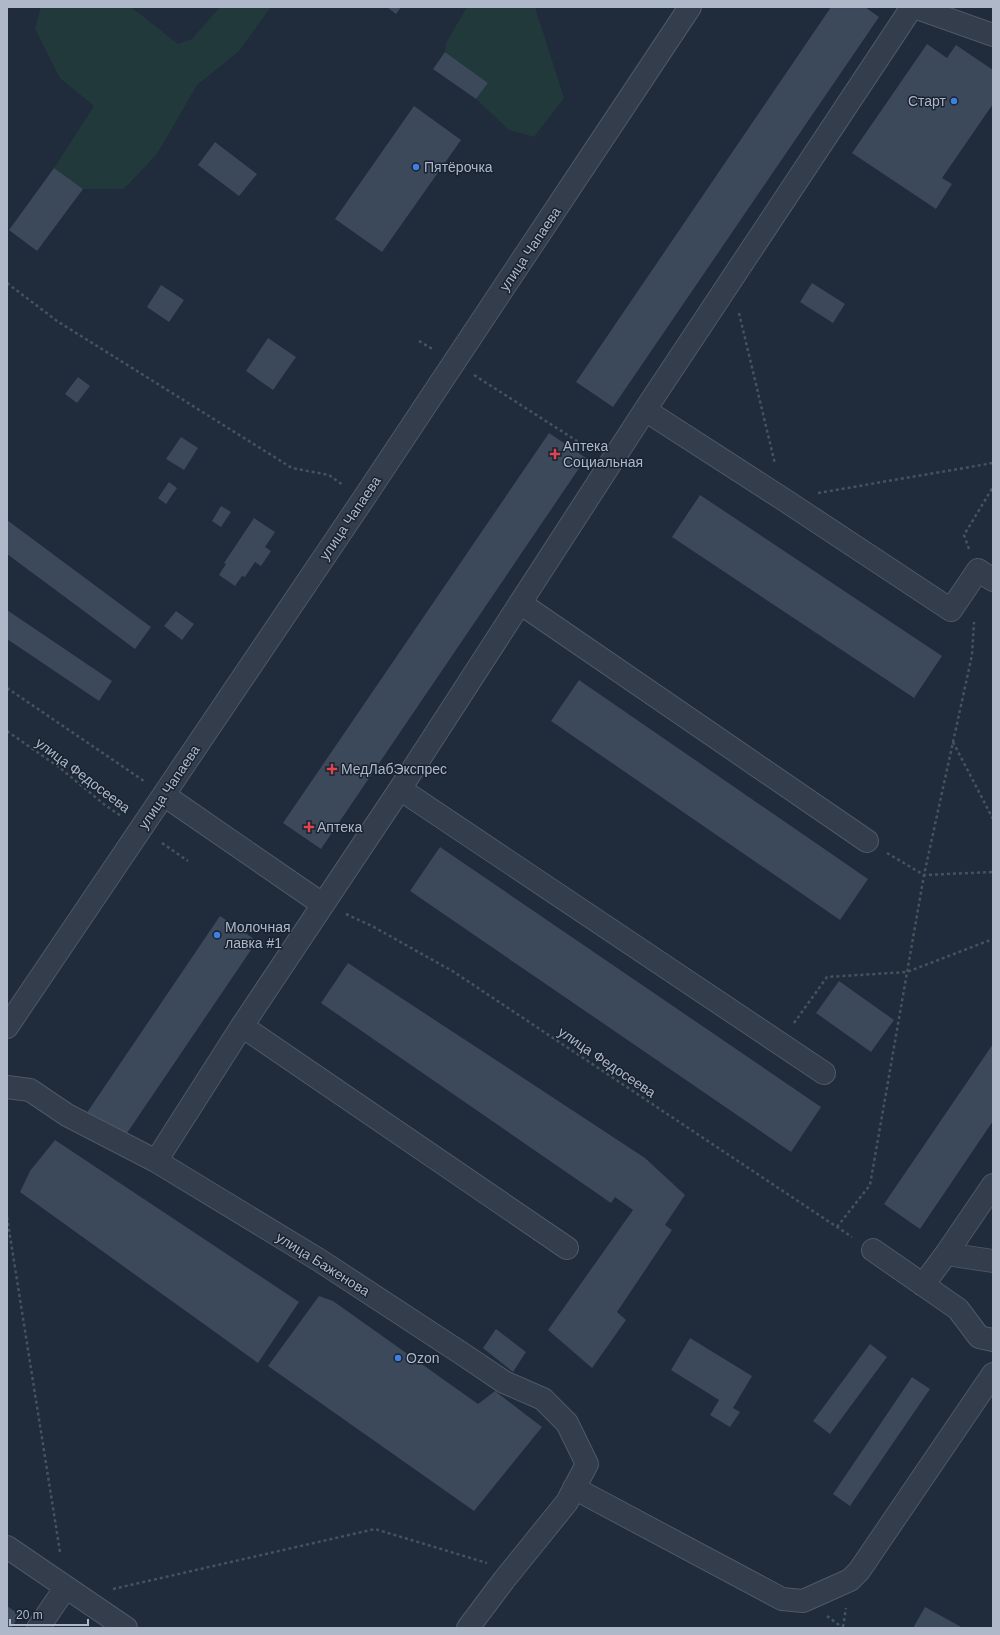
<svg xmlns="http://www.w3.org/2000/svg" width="1000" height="1635" viewBox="0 0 1000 1635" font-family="Arial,sans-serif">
<rect width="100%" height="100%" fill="#202b3b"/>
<!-- green -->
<path fill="#22393c" d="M41 7H131L178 44 192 39 220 7H271L238 52 197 85 157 154 124 189H83L54 168 94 106 60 78 35 29Z
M467 7H535L564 98 534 137 509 130 476 99 488 83 445 52 446 43Z"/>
<!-- building -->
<path fill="#3c495b" d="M387 7H401L396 14Z
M831 7H865L879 17 613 407 576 382Z
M927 44 947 58 956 45 993 70V104L942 178 952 184 936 209 852 153Z
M445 52 488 83 476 99 433 69Z
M414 106 461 140 382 252 335 219Z
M215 142 257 174 239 196 198 165Z
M54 168 83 189 37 251 9 230Z
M812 283 845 304 833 323 800 302Z
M161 285 184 300 169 322 147 307Z
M268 338 296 357 273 390 246 371Z
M78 377 90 386 77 403 65 394Z
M549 433 586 458 321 849 283 823Z
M181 437 198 448 184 470 166 459Z
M169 482 177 488 166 504 158 498Z
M700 495 942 656 914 698 672 537Z
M221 506 231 512 221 527 212 521Z
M254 518 275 532 265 547 271 551 261 566 255 562 245 577 242 576 235 586 219 575 226 564 224 563Z
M7 520 151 627 135 649 7 554Z
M7 610 112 681 99 701 7 639Z
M176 611 194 624 182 640 164 626Z
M579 680 868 879 840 920 551 721Z
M440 847 821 1107 791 1152 410 891Z
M220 916 257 941 123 1139 86 1114Z
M348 963 645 1158 685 1195 665 1225 672 1230 617 1312 626 1320 592 1368 548 1330 633 1210 615 1197 611 1203 321 1003Z
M839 981 894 1020 871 1052 816 1013Z
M993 1044V1121L920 1229 884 1204Z
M55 1140 299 1302 258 1363 20 1192 30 1171Z
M319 1296 333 1301 478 1404 495 1391 542 1427 474 1511 268 1366Z
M496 1329 526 1352 513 1372 483 1348Z
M690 1338 752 1376 733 1408 740 1412 730 1427 710 1415 719 1400 671 1370Z
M870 1344 887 1357 830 1434 813 1421Z
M912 1377 930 1389 850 1506 833 1494Z
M7 1606 20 1615 11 1628H7Z
M925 1607 963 1628H913Z"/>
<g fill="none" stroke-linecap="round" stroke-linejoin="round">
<defs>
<path id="minor" d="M914 7 993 35
M645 410 783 499 951 610 978 570 993 580
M520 603 867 841
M400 789 824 1073
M164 795 322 904
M242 1026 567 1248
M7 1027 364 498 690 7
M7 1087 30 1090 67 1115 156 1161 319 1260 461 1353 504 1382 543 1399 567 1423 587 1464 567 1502 504 1580 468 1628
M156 1161 242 1026 400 789 645 410 912 7
M873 1250 958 1309 979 1337 993 1340
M946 1254 993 1261
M923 1285 946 1254 993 1185
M574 1488 782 1599 803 1601 850 1580 859 1571 993 1374
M7 1547 126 1628
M38 1628 66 1587"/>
</defs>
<!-- minor casing -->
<use href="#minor" stroke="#4f5866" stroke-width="24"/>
<!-- path -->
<path stroke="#40565a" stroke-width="2.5" stroke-dasharray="3 3" stroke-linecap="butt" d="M7 283 57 321 292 468 329 475 343 485
M739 313 775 464
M419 341 434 350
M474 375 591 450
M818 493 993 463
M969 549 964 535 993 487
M7 688 144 781
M7 731 60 768 105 805 121 816
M953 742 993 819
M162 843 188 861
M887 853 924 875 993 872
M346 914 372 926 454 972 852 1237
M794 1023 827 977 907 972 993 939
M7 1217 60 1552
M837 1227 870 1185 924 875 972 655 974 622
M113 1589 375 1529 487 1563
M827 1616 843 1628
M843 1627 846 1608"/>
<!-- minor -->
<use href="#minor" stroke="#343d4b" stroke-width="22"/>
</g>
<!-- markers -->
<g fill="#3f7fe0" stroke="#192230" stroke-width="1.5">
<circle cx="954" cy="101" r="4"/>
<circle cx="416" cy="167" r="4"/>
<circle cx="217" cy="935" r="4"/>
<circle cx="398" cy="1358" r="4"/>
</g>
<g fill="#e0444e" stroke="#192230" stroke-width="1.5">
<path d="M553 448h4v4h4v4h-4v4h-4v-4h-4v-4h4z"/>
<path d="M330 763h4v4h4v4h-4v4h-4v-4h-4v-4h4z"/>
<path d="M307 821h4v4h4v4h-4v4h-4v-4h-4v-4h4z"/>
</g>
<g text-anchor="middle" stroke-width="3" stroke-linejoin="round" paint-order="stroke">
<!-- poi labels -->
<g font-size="14" fill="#afb8c8" stroke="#192230" text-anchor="start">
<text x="946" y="106" text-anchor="end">Старт</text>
<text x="424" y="172">Пятёрочка</text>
<text x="563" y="451">Аптека<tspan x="563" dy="16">Социальная</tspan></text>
<text x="341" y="774">МедЛабЭкспрес</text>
<text x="317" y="832">Аптека</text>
<text x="225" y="932">Молочная<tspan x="225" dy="16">лавка #1</tspan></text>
<text x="406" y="1363">Ozon</text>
</g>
<!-- street labels -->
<g font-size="14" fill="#afb8c8" stroke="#192230">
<text transform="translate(530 249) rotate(-56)" y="5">улица Чапаева</text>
<text transform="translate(350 518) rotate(-56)" y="5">улица Чапаева</text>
<text transform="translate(83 775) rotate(37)" y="5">улица Федосеева</text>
<text transform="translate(169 787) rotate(-56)" y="5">улица Чапаева</text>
<text transform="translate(607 1062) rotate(34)" y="5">улица Федосеева</text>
<text transform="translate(323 1264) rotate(32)" y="5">улица Баженова</text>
</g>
</g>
<!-- border -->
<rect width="1000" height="1635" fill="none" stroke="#afb8c8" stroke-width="16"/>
<!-- scale -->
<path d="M10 1619v6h78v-6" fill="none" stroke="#afb8c8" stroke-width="2"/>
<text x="16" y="1619" font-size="12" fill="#afb8c8" stroke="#192230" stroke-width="3" paint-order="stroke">20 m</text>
</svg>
